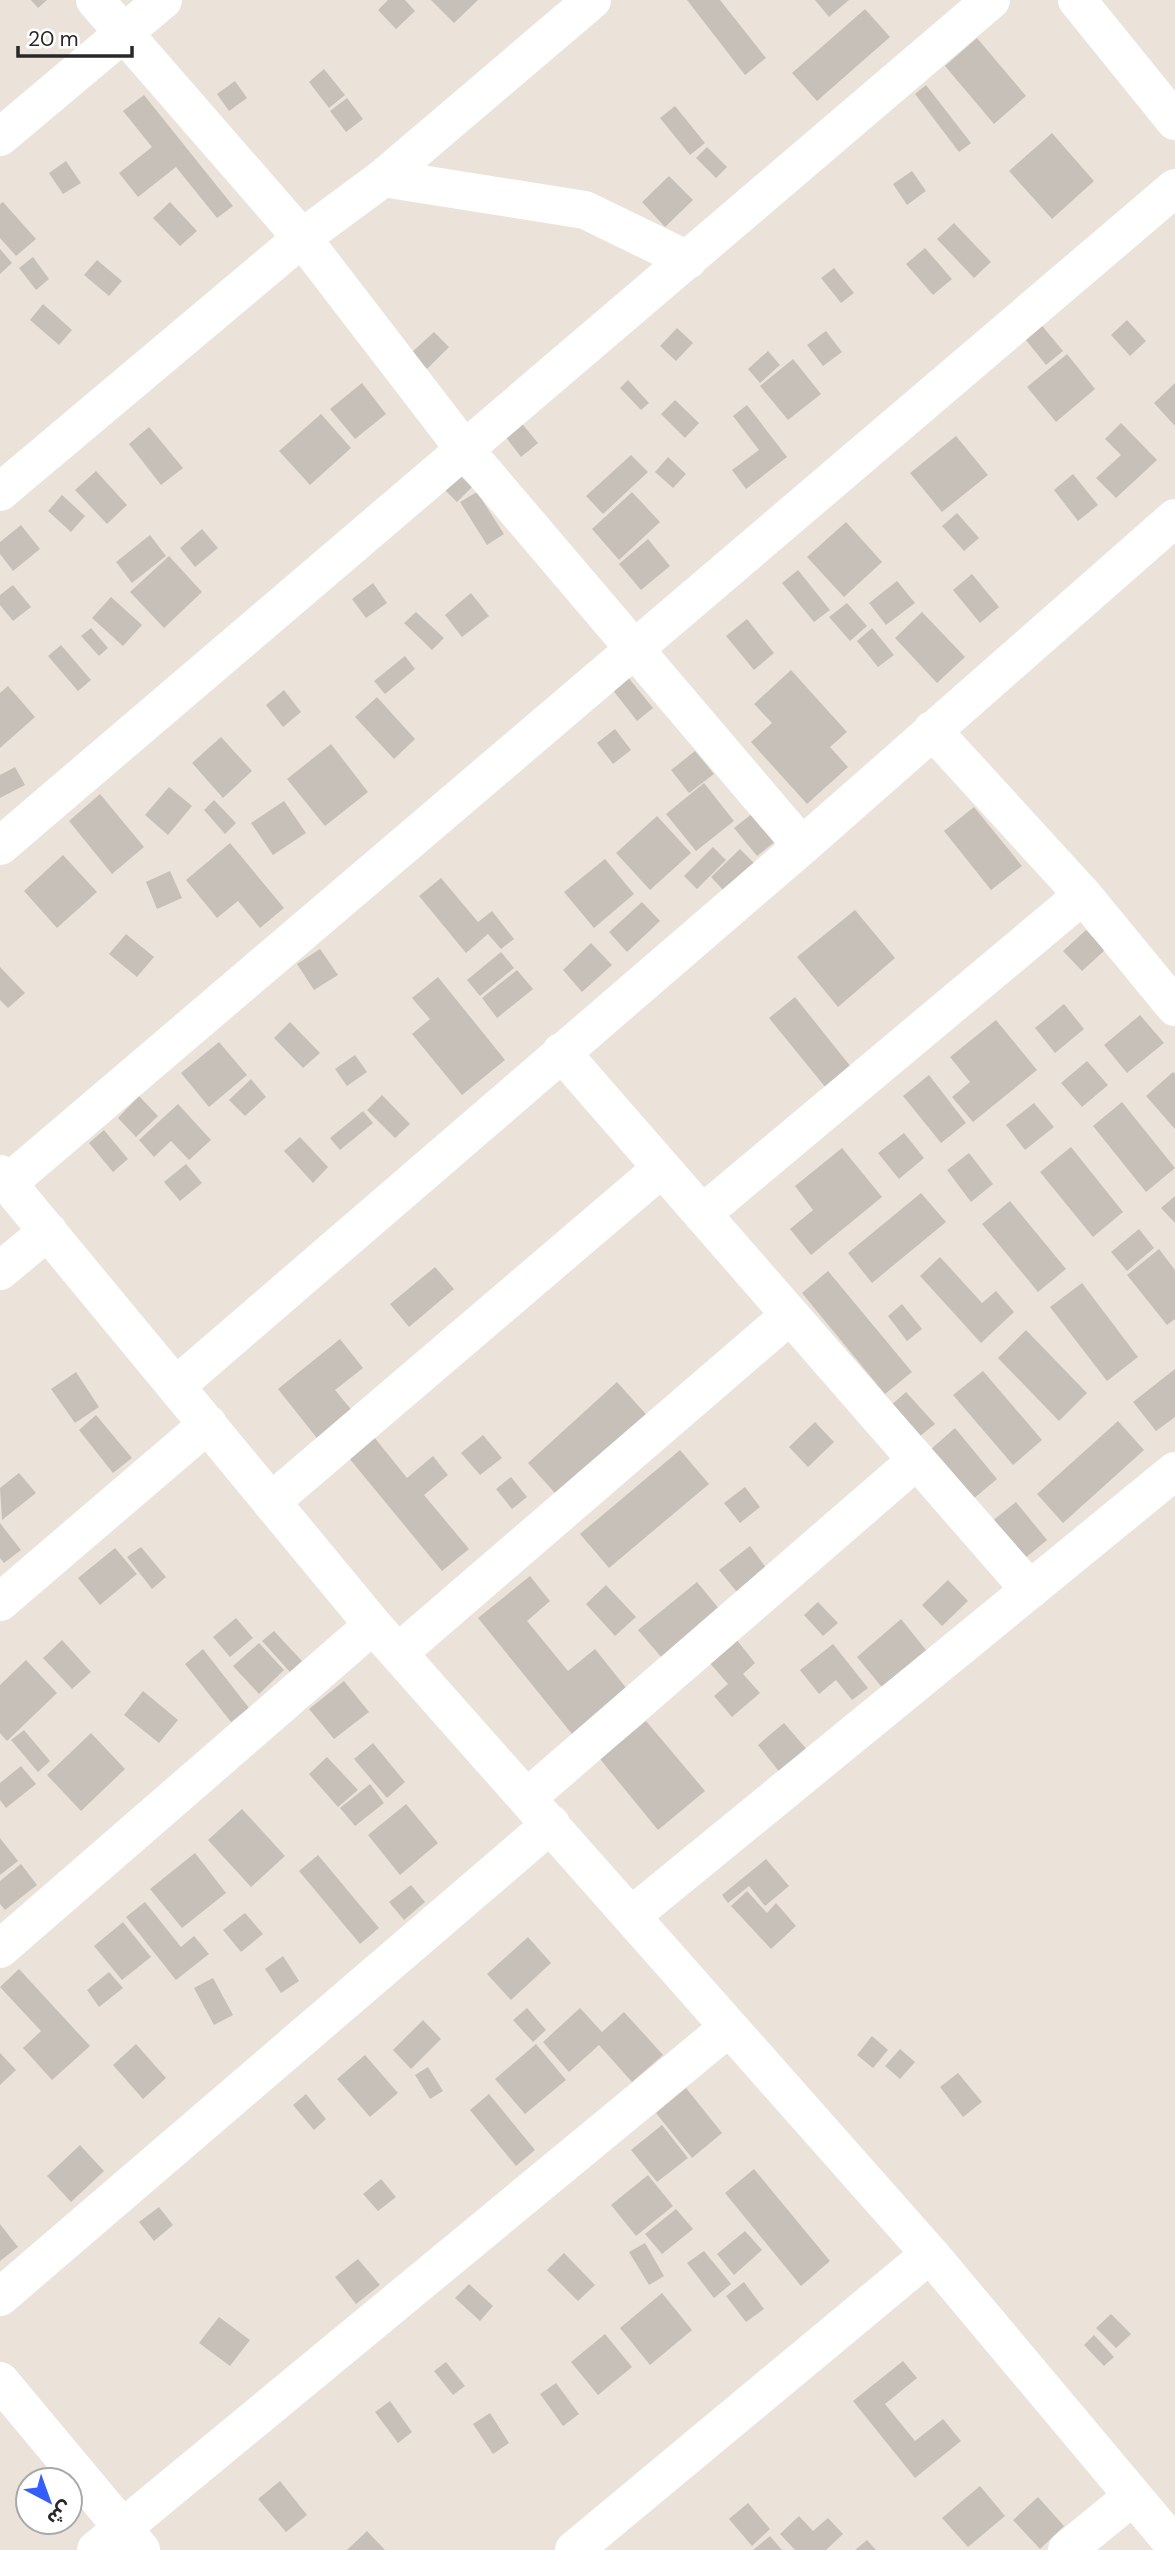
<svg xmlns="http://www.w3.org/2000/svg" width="1175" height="2550" viewBox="0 0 1175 2550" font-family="'DM Sans','Noto Sans Arabic',sans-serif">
<rect width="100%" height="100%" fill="#ebe3d9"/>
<!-- building -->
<path fill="#c6c0b9" d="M31 0H47L38 8Z
M388 0H405L415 11 396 29 378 10Z
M431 0H478L454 23Z
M687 0H720L766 58 745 75Z
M815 0H849L829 17Z
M865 9 890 37 817 101 792 73Z
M977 38 1026 96 994 124 945 66Z
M324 69 345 95 329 108 309 82Z
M235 81 247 98 229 111 217 94Z
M926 85 971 143 959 152 915 94Z
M144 95 233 206 217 218 176 167 138 197 119 173 152 147 123 111Z
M347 98 363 119 346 132 330 111Z
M675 106 705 143 690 155 660 118Z
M1052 133 1094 181 1052 219 1009 171Z
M707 147 727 167 716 178 696 158Z
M66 161 81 183 63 194 49 173Z
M912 171 926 191 907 205 893 184Z
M669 176 693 200 665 227 642 202Z
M3 202 36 239 16 256 0 238V204Z
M170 202 197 231 180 246 153 218Z
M954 223 991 262 974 278 937 239Z
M925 248 952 279 933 295 906 264Z
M0 249 12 263 0 274Z
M33 257 49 279 36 290 19 268Z
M97 260 122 281 109 296 84 275Z
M834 268 854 293 841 303 821 278Z
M43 304 72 330 59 345 30 320Z
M1127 320 1146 341 1130 356 1111 335Z
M1039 322 1063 351 1046 365 1022 335Z
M677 328 693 343 676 361 660 346Z
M826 331 842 352 823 366 807 345Z
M434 332 449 347 427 369 411 353Z
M768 351 780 365 760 383 748 369Z
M1067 354 1095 389 1056 422 1027 387Z
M793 359 821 394 788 420 760 386Z
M628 380 649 403 641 410 620 388Z
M362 383 386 414 355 439 330 409Z
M1175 383V426L1154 403Z
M675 400 699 423 685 438 661 414Z
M747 405 787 457 746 489 732 470 759 450 733 416Z
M321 414 351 448 310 485 279 451Z
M518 419 538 443 521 457 502 432Z
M1121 423 1157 460 1116 498 1096 478 1121 455 1105 439Z
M149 427 183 468 161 485 129 444Z
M956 436 988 475 942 512 910 473Z
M631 455 648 472 603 514 586 496Z
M668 457 686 474 673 488 655 472Z
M96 471 127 505 107 524 75 490Z
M456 472 472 487 457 502 442 487Z
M1073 474 1098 505 1078 521 1054 490Z
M477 492 504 534 487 545 460 502Z
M632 492 660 522 619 560 592 529Z
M62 495 85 516 71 532 48 511Z
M957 513 979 538 964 551 942 526Z
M846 522 882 562 844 597 807 557Z
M21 525 40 549 13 571 0 554V542Z
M202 529 218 548 195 567 180 548Z
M150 535 166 556 132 583 116 562Z
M648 539 670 566 641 590 619 564Z
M169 556 202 592 164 628 130 592Z
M798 570 830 610 814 622 782 583Z
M972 574 999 607 980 623 953 590Z
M897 581 915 603 886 625 869 603Z
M373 583 387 603 366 618 352 599Z
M13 585 31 607 13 621 0 605V595Z
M471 593 489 616 462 637 445 615Z
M111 597 142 625 123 646 92 618Z
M847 603 867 626 850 641 829 617Z
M416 612 444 638 432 650 404 623Z
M922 612 965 657 937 683 895 638Z
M747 619 774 653 754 670 726 636Z
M91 628 108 648 99 656 81 636Z
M872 628 894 655 878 667 857 641Z
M61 645 91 680 78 691 48 656Z
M405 656 415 669 385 694 374 681Z
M791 670 847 732 830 747 848 767 807 804 751 742 772 723 754 704Z
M627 676 653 708 637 721 612 689Z
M8 686 35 717 0 748V693Z
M284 690 301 712 283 727 266 705Z
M377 697 415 739 394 759 355 717Z
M615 729 631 750 613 764 597 743Z
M221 737 252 771 223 798 192 763Z
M331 744 368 792 325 826 287 779Z
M695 751 714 774 689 793 671 770Z
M15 767 25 785 0 798V775Z
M704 783 734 821 696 851 666 814Z
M169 787 192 806 168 835 145 815Z
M100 794 144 847 112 874 69 821Z
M214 800 236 823 225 834 204 810Z
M284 801 306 833 273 855 251 823Z
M974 807 1022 866 991 890 944 831Z
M758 809 781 837 757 856 734 828Z
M657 816 691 853 650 890 616 853Z
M230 843 284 908 260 928 238 901 217 918 186 880Z
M713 847 726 860 697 889 684 876Z
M740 849 755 864 725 892 711 877Z
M63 855 97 892 57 928 24 891Z
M605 859 634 894 594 928 564 892Z
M170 871 182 898 157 909 146 882Z
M441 878 478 922 492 911 514 939 501 949 488 934 466 953 419 896Z
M642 902 660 921 627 952 609 932Z
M855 910 895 958 838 1007 797 957Z
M1086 930 1105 950 1082 971 1063 951Z
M126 934 154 957 137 977 109 954Z
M591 943 612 965 582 992 563 970Z
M320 949 338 975 314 990 297 964Z
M501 952 514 968 480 996 467 980Z
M0 967 25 993 8 1008 0 1000Z
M517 970 533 989 497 1018 482 998Z
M438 977 505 1060 462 1095 412 1034 430 1019 412 998Z
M795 997 851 1067 826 1088 769 1018Z
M1064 1004 1084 1029 1055 1053 1035 1028Z
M1140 1015 1164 1043 1127 1073 1104 1045Z
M996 1020 1037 1070 973 1122 952 1097 970 1082 950 1057Z
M290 1022 320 1053 303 1068 274 1038Z
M219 1042 247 1075 209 1107 181 1073Z
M355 1055 367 1072 347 1086 335 1069Z
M1087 1061 1108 1085 1082 1107 1061 1083Z
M1173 1072 1175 1074V1129L1146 1096Z
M929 1075 966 1123 941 1143 903 1096Z
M251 1079 266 1097 245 1116 229 1100Z
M382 1095 410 1124 395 1138 367 1110Z
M139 1096 158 1116 136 1137 118 1118Z
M1122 1102 1175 1168 1146 1192 1093 1126Z
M1034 1103 1054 1127 1025 1150 1006 1125Z
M178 1104 211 1140 189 1160 171 1141 154 1157 139 1140Z
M363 1111 373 1123 340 1150 330 1138Z
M104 1130 128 1159 113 1172 89 1143Z
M904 1133 924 1158 899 1179 878 1153Z
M300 1137 328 1167 313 1183 284 1151Z
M1071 1147 1123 1212 1093 1237 1040 1172Z
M842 1148 882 1197 811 1255 790 1229 813 1210 795 1186Z
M969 1153 993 1184 971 1202 947 1170Z
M186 1164 202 1183 180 1201 164 1182Z
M921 1193 946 1222 872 1283 848 1253Z
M1175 1196V1223L1161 1208Z
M1010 1201 1066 1269 1038 1292 982 1224Z
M1139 1229 1154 1248 1127 1271 1111 1252Z
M1159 1249 1175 1270V1319L1167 1325 1127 1275Z
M940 1257 982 1303 996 1291 1014 1312 981 1343 920 1276Z
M435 1267 454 1289 409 1327 390 1304Z
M828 1271 912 1372 885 1394 802 1293Z
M1082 1283 1138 1357 1107 1381 1050 1307Z
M902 1304 922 1329 907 1341 888 1316Z
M1026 1330 1087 1393 1059 1421 998 1358Z
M340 1339 363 1368 335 1390 359 1419 324 1447 278 1389Z
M1175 1369V1417L1156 1431 1133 1402Z
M983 1371 1042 1440 1013 1465 953 1395Z
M76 1372 99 1407 75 1423 51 1389Z
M617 1382 652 1421 562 1501 528 1463Z
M906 1392 935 1424 915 1440 888 1408Z
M96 1415 132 1458 113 1473 79 1430Z
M1118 1421 1144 1450 1063 1523 1037 1494Z
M815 1422 834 1442 808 1467 789 1447Z
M955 1428 997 1479 972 1500 930 1450Z
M483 1435 502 1458 480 1475 461 1453Z
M374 1437 407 1478 433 1456 448 1475 424 1495 469 1549 442 1571 349 1458Z
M680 1450 709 1484 609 1568 580 1534Z
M19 1473 36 1493 2 1520 0 1488Z
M511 1477 527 1497 512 1509 496 1489Z
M745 1487 760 1507 740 1523 724 1503Z
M1016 1502 1047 1540 1018 1564 986 1526Z
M0 1523 21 1550 4 1563 0 1558Z
M750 1546 767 1569 737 1592 719 1570Z
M141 1547 166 1577 152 1589 127 1557Z
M115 1548 137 1574 100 1605 78 1578Z
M530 1576 550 1601 527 1621 568 1671 595 1649 627 1689 572 1734 478 1618Z
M948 1580 968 1601 942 1626 922 1605Z
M697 1582 720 1610 662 1658 638 1630Z
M606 1585 636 1617 615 1636 586 1604Z
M818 1602 838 1623 823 1636 804 1615Z
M236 1618 253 1638 230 1657 213 1637Z
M901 1619 934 1660 890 1697 857 1657Z
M274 1631 302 1661 290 1672 262 1641Z
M736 1639 755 1663 743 1674 760 1693 732 1717 714 1696 728 1684 709 1662Z
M62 1640 91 1672 72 1689 43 1658Z
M259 1643 284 1670 259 1694 233 1666Z
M833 1644 868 1688 852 1700 836 1680 819 1694 800 1670Z
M203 1649 249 1708 231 1722 185 1664Z
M26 1660 57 1693 7 1741 0 1733V1685Z
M344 1681 369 1712 334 1739 309 1709Z
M143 1691 178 1720 159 1743 124 1715Z
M646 1721 705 1791 658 1830 600 1759Z
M784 1723 809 1752 781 1774 758 1745Z
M24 1730 50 1761 38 1772 11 1740Z
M91 1733 125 1769 81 1811 47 1775Z
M373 1743 405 1782 387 1798 354 1759Z
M327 1757 358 1790 338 1807 309 1774Z
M21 1766 36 1784 6 1808 0 1800V1783Z
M370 1784 384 1803 355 1826 340 1808Z
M406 1804 438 1843 400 1875 368 1835Z
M242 1809 285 1856 251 1887 208 1840Z
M0 1838 18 1861 0 1875Z
M195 1853 226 1893 182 1928 150 1889Z
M318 1855 379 1928 360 1944 299 1871Z
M766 1859 789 1886 765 1906 749 1886 728 1903 722 1895Z
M21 1864 37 1885 5 1910 0 1904V1881Z
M411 1885 425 1902 404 1920 389 1902Z
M747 1891 767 1913 776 1903 796 1926 771 1949 731 1906Z
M145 1902 181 1947 194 1936 209 1954 176 1980 126 1917Z
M245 1913 263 1934 241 1952 223 1930Z
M123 1922 151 1957 122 1980 94 1946Z
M528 1937 551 1963 511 2000 487 1974Z
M283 1956 299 1981 281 1993 265 1969Z
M19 1969 90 2046 52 2080 23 2048 41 2031 0 1987Z
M109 1972 123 1988 99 2007 87 1990Z
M213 1978 233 2015 214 2025 194 1988Z
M527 2008 546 2030 533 2042 513 2020Z
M580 2008 602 2032 624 2012 663 2055 632 2082 599 2045 569 2072 543 2042Z
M423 2020 441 2039 411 2069 393 2050Z
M872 2036 888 2050 873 2068 857 2055Z
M136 2044 166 2078 143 2099 113 2065Z
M536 2044 566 2080 525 2114 495 2079Z
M900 2049 915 2062 900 2079 885 2066Z
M0 2053 16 2070 0 2085Z
M365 2055 398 2093 370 2117 337 2079Z
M428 2067 443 2091 430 2099 415 2075Z
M958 2073 982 2102 963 2117 940 2087Z
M686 2088 722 2133 692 2158 656 2113Z
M306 2094 326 2119 314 2130 293 2105Z
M489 2094 535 2150 516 2166 470 2110Z
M662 2125 688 2158 657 2182 631 2150Z
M80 2145 104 2171 71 2202 47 2176Z
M754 2169 830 2261 801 2286 725 2193Z
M648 2175 673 2206 636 2236 611 2205Z
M381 2179 396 2197 378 2211 363 2194Z
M159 2207 173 2225 154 2241 139 2222Z
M676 2209 693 2229 662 2254 645 2234Z
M0 2224 18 2247 0 2261Z
M745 2231 762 2250 734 2275 717 2254Z
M645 2243 664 2276 649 2285 629 2252Z
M704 2251 731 2284 714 2298 687 2263Z
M564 2253 595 2285 578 2301 547 2270Z
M358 2259 380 2285 356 2304 335 2277Z
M744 2282 764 2309 746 2322 726 2296Z
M469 2284 493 2306 480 2321 455 2298Z
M662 2293 692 2330 650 2365 620 2328Z
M1111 2314 1131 2334 1116 2348 1096 2328Z
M219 2317 250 2340 230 2366 199 2343Z
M605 2334 632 2367 598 2395 571 2362Z
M1094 2335 1114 2357 1104 2366 1084 2345Z
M903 2361 917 2378 885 2404 915 2441 943 2419 961 2441 915 2478 853 2401Z
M446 2362 465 2386 453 2395 434 2371Z
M556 2383 579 2414 563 2426 540 2394Z
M390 2401 412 2432 398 2443 375 2412Z
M490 2413 509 2443 493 2454 473 2424Z
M280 2481 307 2515 286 2532 258 2499Z
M980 2486 1005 2516 968 2547 942 2518Z
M1038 2497 1064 2526 1040 2549 1013 2520Z
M748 2503 770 2529 752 2546 729 2519Z
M799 2516 813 2531 828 2518 843 2534 826 2550H795L780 2534Z
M367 2531 385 2550H347Z
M770 2536 782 2550H753Z
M867 2540 876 2550H855Z"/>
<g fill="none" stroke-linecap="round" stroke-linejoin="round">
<!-- minor -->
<path stroke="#fff" stroke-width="38" d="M95 0 302 238 465 450 802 846
M1077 0 1175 121
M0 137 163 0
M383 178 585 210 688 260
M0 492 302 238 383 178 592 0
M932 730 1083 895 1175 1007
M0 846 991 0
M561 1052 1030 1590
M0 1174 373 1625 930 2254 1175 2546
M8 1183 1175 188
M702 1214 1083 895
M0 1271 48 1231
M177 1385 802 846 1175 518
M272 1501 662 1168
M0 1602 208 1424
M398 1653 790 1315
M528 1797 917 1460
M631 1916 1175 1471
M0 1949 373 1625
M0 2297 551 1824
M0 2381 141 2550
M96 2550 728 2028
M574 2550 930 2254
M1067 2550 1133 2496"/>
</g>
<!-- north arrow -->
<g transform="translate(49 2501) rotate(139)"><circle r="33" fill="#ffffff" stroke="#a9a9a9" stroke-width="2"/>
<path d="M0-5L12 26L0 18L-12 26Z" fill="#355cfc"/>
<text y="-10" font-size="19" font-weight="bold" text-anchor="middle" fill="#282828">ش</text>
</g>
<!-- scale -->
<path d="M18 46v10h114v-10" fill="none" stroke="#282828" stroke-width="3.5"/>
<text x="28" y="46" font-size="21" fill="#282828" stroke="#ffffff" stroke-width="5" paint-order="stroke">20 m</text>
</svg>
